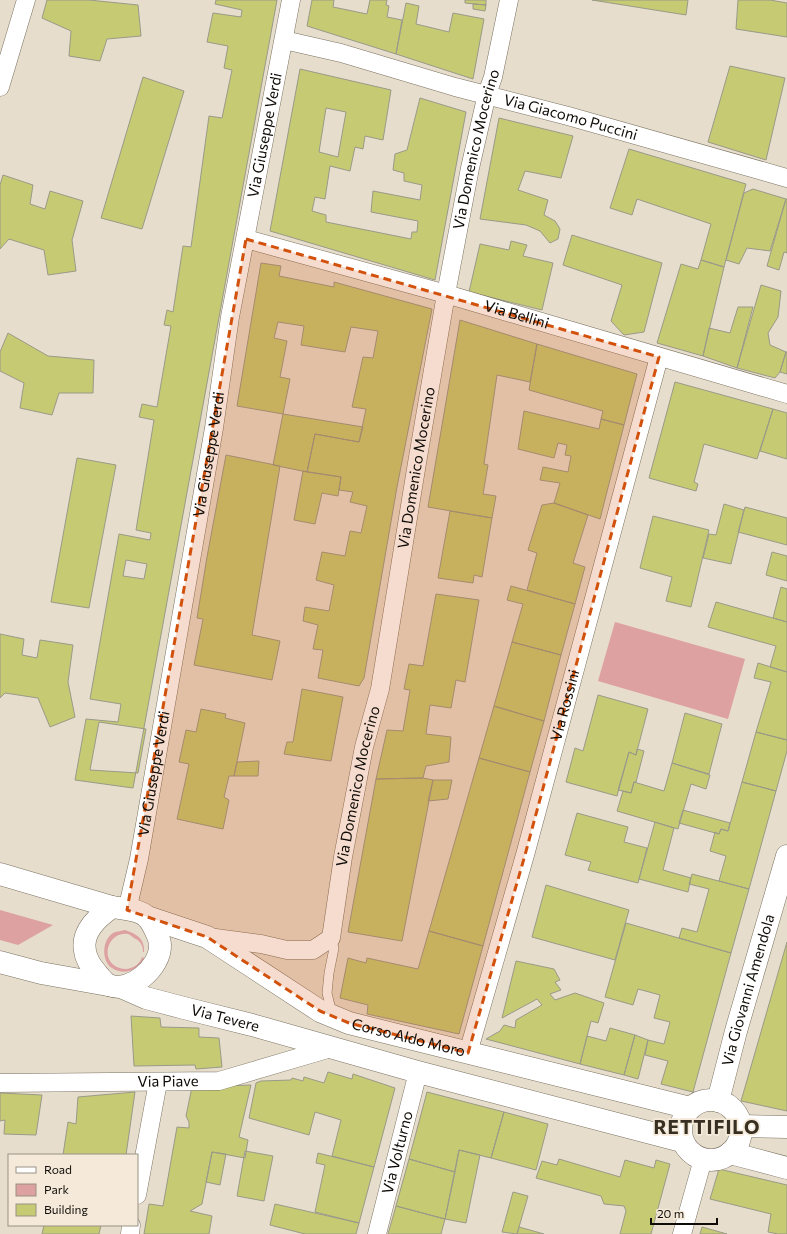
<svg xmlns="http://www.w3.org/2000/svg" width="787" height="1234" viewBox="0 0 787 1234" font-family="Commissioner,sans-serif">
<rect width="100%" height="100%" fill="#e7ddcc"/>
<!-- green -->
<path fill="#dda1a1" d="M615 622 745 659 728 719 598 681Z
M0 910 53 925 18 945 0 940Z
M125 930C137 934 145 939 144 952H143C143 946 141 942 136 939 133 938 131 935 128 934 109 931 99 958 117 967 127 972 139 967 142 957L144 958C139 970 124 976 112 968 101 961 102 940 113 933 117 931 122 931 125 930Z"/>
<!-- building -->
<path fill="#c6ca73" stroke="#999a88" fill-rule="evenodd" d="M47 0H89L138 5 141 36 107 39 100 61 69 56 71 31 42 18Z
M216 0H277L133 788 75 780 86 719 118 722 121 704 90 699 119 534 150 540 151 533 136 530 154 420 139 417 142 404 157 407 171 326 164 325 167 310 173 312 183 246 191 247 209 116 222 118 232 70 224 68 228 46 207 42 213 13 241 17 242 10 215 4ZM126 560 147 564 144 579 123 576Z
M312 0H334L333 7 367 14 370 0H387L386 5 389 6 387 17 402 20 396 54 307 26Z
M465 0H486V5L465 3Z
M592 0H688L686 15Z
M738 0H770L787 3V37L736 29Z
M406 3 419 6 416 24 449 32 453 13 484 19 473 79 396 54Z
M473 4 486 5 485 11 473 9Z
M730 66 785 78 766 160 708 142Z
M300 69 391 90 383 140 365 136 363 149 355 147 350 171 330 166 325 199 315 197 312 211 326 215V222L411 239 412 232H417L418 221 371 212 373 191 420 200 422 185 404 181V173L393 170 395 154 407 150 420 98 466 112 435 280 270 231ZM326 108 346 112 338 157 319 152Z
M143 77 184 91 142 229 101 218Z
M499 118 573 136 561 178 525 171 518 190 548 200 544 215 555 221 560 229 558 239 550 243 540 231 526 225 480 219Z
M629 149 746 184 724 267 701 260 711 224 637 199 632 215 610 208Z
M3 175 33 185 30 204 45 209 50 191 83 201 72 240 76 271 48 275 44 250 9 239 0 249V185Z
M753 189 786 199 770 251 747 248 739 264 726 260 744 193Z
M786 199H787V253L784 252 779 270 767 266Z
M572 235 662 263 644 332 624 335 611 321 622 285 563 265Z
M511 241 527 245 523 256 553 263 542 310 469 292 480 244 509 250Z
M701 260 724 267 703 356 657 343 681 264 698 269Z
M261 263 281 266 279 276 334 287V282L432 309 397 487 364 678 359 686 318 678 323 650 313 649 318 625 303 621 305 607 329 611 334 585 316 580 322 552 345 556 350 531 361 533 367 506 350 502 353 492 339 490 341 477 307 472 315 434 359 442 366 409 352 407 363 357 373 358 378 331 351 327 345 352 301 345 304 326 278 322 274 338 287 341 280 377 290 379 283 414 237 406Z
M761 285 781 291 778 317 768 333 770 345 786 352 780 372 775 378 737 368Z
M738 307H753L737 368 703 356 709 328 730 333Z
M460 320 537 344 530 382 497 375 484 464 488 465 483 494 496 496 492 518 428 507Z
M8 333 48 356 94 360 93 393H59L52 415 20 408 24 383 0 371V352Z
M537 344 637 374 624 425 601 419 603 411 529 390Z
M786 352H787V374L780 372Z
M675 382 773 409 757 459 704 444 694 482 698 484 696 491 649 478Z
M773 409 787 413V459L760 451Z
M524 411 599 429 601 419 624 425 600 519 554 503 560 483 540 480 543 467 568 472 571 456 565 455 567 445 558 443 554 458 518 449Z
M283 414 363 427 359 442 315 434 307 472 273 465Z
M226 455 280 466 252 635 280 641 272 680 194 665 203 619 197 618 207 557Z
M77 458 116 465 89 608 51 602Z
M303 471 341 477 338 496 322 493 315 524 294 520Z
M554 503 588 515 573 563 585 567 575 604 527 590 537 553 528 550 542 505Z
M724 504 744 510 731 564 703 558 709 534 716 535Z
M745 507 787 518V545L738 532Z
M450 511 492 518 482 577 474 575 473 583 438 578Z
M653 516 709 530 691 607 666 601 672 577 640 568Z
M772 552 787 556V581L766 575Z
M511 586 575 604 561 655 512 642 523 604 507 600Z
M781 587 787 589V622L773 618Z
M436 594 479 600 465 682 456 680 451 708 430 705 426 734 451 737 449 762 426 766 423 778 376 779 387 730 403 731 410 690 404 689 409 664 423 666Z
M716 602 787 622V672L770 667 776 646 708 627Z
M0 634 24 639 22 655 37 658 40 640 73 645 68 682 75 717 50 727 38 698 5 693 0 698Z
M512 642 561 655 544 721 494 706Z
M758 663 787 672V740L756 732 771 682 754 678Z
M302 689 343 697 331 761 284 754 287 742H293Z
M598 695 648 709 636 755 629 752 617 796 566 782 575 748 583 751Z
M494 706 544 721 530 772 479 758Z
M201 709 226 714 225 718 245 723 234 776H229L224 797 229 800 223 829 177 819 189 764 179 762 186 730 196 732Z
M685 713 722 724 709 774 672 763Z
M99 722 146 729 138 773 90 770Z
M756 732 787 740V751L776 791 742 782Z
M637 749 644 751 636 782H634L631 793 618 790 629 752 636 755Z
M479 758 530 772 483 946 429 931Z
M259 761 258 776H234L237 762Z
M672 763 710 775 706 789 691 784 678 829 617 811 623 791 631 793 634 782 664 791Z
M423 778 433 780 402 941 348 932 376 779Z
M433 780H452L448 799 428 801Z
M742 782 776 791 749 889 719 881 726 856 710 851 715 832 719 834 721 829 728 831Z
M683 810 730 823 728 831 721 829 719 834 679 823Z
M577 813 628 827 624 842 647 848 638 883 588 870 591 862 565 855Z
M655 822 674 828 663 870 691 878 688 892 639 879Z
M692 874 749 889 731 953 679 938 682 928 697 932 709 889 689 884Z
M546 885 629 910 615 960 532 937Z
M626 923 731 953 693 1092 661 1084 668 1061 645 1055 648 1040 664 1044 670 1022 654 1018 660 995 638 989 633 1005 605 997Z
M429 931 483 946 459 1034 367 1014 368 1005 340 998 348 958 366 963 367 958 418 969Z
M787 942V1111L741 1101Z
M516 961 554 969 560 980 555 982 561 990 550 994 555 1000 575 993 604 1003 598 1023 591 1021 580 1064 486 1039 500 1031 504 1025 515 1028 516 1020 542 1005 537 999 502 1018Z
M131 1016 160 1018 161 1027 199 1028V1037L219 1038 222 1067 196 1069 195 1065 134 1066Z
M610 1028 635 1035 624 1075 580 1064 587 1036 606 1041Z
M635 1035 648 1040 638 1079 624 1075Z
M328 1072 352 1079 353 1074 395 1088 374 1167 332 1156 341 1120 315 1112 309 1135 249 1118 256 1083 261 1081 291 1080 292 1078 303 1081 304 1077 324 1083Z
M251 1085 239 1137 248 1140 245 1158 212 1152 202 1204 190 1211 212 1216 209 1234H144L149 1204 163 1206 177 1127 189 1128V1122L186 1116 192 1087Z
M135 1092 126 1155H63L68 1122 76 1124 78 1097Z
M427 1092 504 1112 491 1158 459 1150 455 1172 409 1159Z
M0 1093 42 1095 36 1135 4 1134 5 1120 0 1121Z
M504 1112 548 1124 536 1170 491 1158Z
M459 1150 480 1155 466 1223 445 1219Z
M245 1151 273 1156 264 1201 237 1196Z
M212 1152 226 1154 220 1185 206 1182Z
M318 1153 374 1167 359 1223 315 1212 325 1165 316 1163Z
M409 1159 455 1172 445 1219 396 1206Z
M559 1159 620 1177 625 1160 654 1168 656 1160 670 1164 651 1234H620L626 1211 624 1206 604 1204 601 1196 536 1178 542 1161 557 1165Z
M719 1169 787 1185V1234H778L768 1232 771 1214 710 1199Z
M513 1192 528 1196 517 1234 502 1232Z
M275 1204 359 1223 356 1234H305L270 1225Z
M396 1206 445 1219 441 1234H388Z
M44 1225H101L99 1234H42Z
M519 1227 544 1234H517Z
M702 1227 727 1234H700Z"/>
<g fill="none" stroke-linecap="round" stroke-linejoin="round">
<defs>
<path id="service" d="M331 938 334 948 329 973 327 993 332 1014"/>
<g id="minor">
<path id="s1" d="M284 40 341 53 455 87 568 116 787 178"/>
<path d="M0 87 26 0"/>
<path id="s2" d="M246 239 446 294 787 394"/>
<path id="s3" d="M127 910 139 859 214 428 230 317 291 0"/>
<path id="s4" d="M208 937 261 944 287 950H313L331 938 343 857 364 747 380 689 417 463 446 294 470 168 487 94 493 77 509 0"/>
<path id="s5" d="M468 1053 525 855 659 357"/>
<path id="s6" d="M0 1083 219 1081 331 1048"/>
<path d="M137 1195 158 1082"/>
<path d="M130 1234 131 1225"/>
<path id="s7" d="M377 1234 418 1072"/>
<path d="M682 1234 703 1159"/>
</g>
<g id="tertiary">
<path d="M0 874 112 907"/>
<path d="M112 907C123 909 139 909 147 917 152 922 160 938 160 945 161 967 130 994 109 985 105 984 101 978 98 975 92 968 86 960 85 951 81 932 99 916 112 907Z"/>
<path id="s8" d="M147 917 207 937 320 1011 349 1023 690 1108"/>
<path d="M0 962 41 973 108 985"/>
<path id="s9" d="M121 987 146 998 184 1008 252 1025 418 1072 682 1141"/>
<circle cx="711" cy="1130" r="30"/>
<path id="s10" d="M718 1101 736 1031 787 856"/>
<path d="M741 1126 787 1127"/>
<path d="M730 1153 787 1168"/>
</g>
</defs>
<!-- service casing -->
<use href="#service" stroke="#7b7262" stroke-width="10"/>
<!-- minor casing -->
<use href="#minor" stroke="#7b7262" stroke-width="19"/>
<!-- tertiary casing -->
<use href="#tertiary" stroke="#7b7262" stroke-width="23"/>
<!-- service -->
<use href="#service" stroke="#fff" stroke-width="9"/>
<!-- minor -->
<use href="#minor" stroke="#fff" stroke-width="18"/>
<!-- tertiary -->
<use href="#tertiary" stroke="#fff" stroke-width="22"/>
</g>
<!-- marked area -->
<path fill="#d2510c" fill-opacity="0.2" stroke="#d2510c" stroke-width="3" stroke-dasharray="8 5" stroke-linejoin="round" d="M246 239 659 357 525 855 468 1053 349 1023 320 1011 207 937 127 910Z"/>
<g text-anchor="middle" stroke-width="3.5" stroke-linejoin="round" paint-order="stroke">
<!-- street labels -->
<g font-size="15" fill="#0f0c07" stroke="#f5ead9">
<text dy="5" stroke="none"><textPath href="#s1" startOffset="297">Via Giacomo Puccini</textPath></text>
<text dy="5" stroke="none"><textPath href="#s3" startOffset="787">Via Giuseppe Verdi</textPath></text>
<text dy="5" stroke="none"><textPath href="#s4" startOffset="930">Via Domenico Mocerino</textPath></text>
<text dy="5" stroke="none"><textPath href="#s2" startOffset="281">Via Bellini</textPath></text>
<text dy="5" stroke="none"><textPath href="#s3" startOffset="463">Via Giuseppe Verdi</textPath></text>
<text dy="5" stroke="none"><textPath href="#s4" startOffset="606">Via Domenico Mocerino</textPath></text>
<text dy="5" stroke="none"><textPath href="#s5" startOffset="361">Via Rossini</textPath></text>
<text dy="5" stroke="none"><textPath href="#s3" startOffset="139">Via Giuseppe Verdi</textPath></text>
<text dy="5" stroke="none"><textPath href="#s4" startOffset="282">Via Domenico Mocerino</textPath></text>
<text dy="5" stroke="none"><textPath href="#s10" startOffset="115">Via Giovanni Amendola</textPath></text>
<text dy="5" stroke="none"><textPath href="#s9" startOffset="109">Via Tevere</textPath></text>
<text dy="5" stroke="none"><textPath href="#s8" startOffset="291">Corso Aldo Moro</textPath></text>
<text dy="5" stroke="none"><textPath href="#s6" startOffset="168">Via Piave</textPath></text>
<text dy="5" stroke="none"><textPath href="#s7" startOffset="84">Via Volturno</textPath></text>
</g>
<!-- district labels -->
<g font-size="19" font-weight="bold" letter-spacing="1" fill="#372f21" stroke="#f5ead9">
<text x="707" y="1134">RETTIFILO</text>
</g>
</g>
<!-- legend -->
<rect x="8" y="1154" width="130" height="72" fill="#f5ead9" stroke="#999185"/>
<rect x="16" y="1167" width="20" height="6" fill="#ffffff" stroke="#999185"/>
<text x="44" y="1174" font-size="12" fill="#0f0c07">Road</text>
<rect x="16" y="1184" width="20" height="12" fill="#dda1a1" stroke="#999185"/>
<text x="44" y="1194" font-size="12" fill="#0f0c07">Park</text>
<rect x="16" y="1204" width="20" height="12" fill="#c6ca73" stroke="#999185"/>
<text x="44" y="1214" font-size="12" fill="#0f0c07">Building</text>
<!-- scale -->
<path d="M651 1218v6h66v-6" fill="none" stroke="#0f0c07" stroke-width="2"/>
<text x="657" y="1218" font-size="12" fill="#0f0c07" stroke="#f5ead9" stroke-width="3" paint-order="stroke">20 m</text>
</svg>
